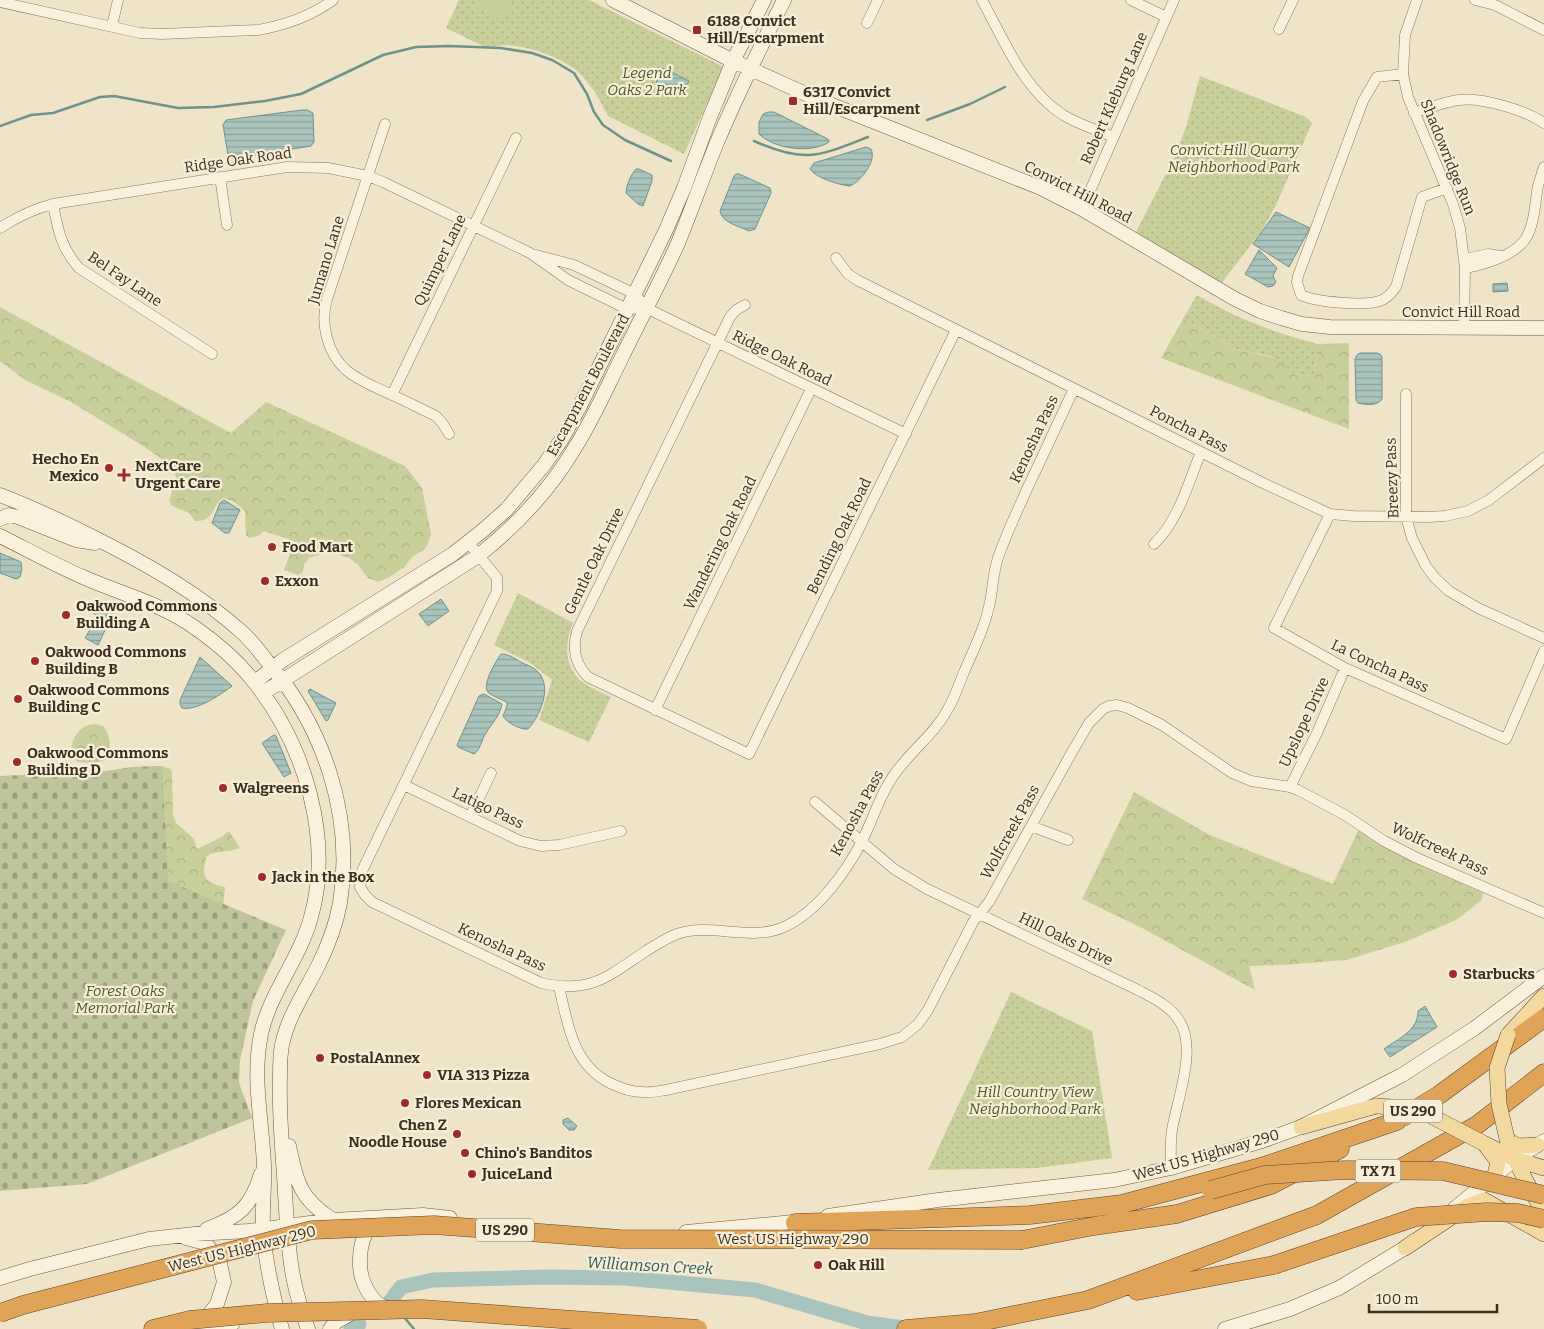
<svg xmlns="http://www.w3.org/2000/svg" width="1544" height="1329" viewBox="0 0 1544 1329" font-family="Bitter,serif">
<defs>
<pattern id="grass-dots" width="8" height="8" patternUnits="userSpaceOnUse" patternTransform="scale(1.25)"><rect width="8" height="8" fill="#c9cf9b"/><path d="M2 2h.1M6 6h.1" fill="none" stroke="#aeb285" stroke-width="1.8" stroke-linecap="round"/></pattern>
<pattern id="forest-crowns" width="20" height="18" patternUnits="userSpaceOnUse" patternTransform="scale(1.25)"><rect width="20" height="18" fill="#c9cf9b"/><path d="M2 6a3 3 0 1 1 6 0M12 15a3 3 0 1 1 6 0" fill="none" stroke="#aeb285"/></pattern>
<pattern id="cemetery-stones" width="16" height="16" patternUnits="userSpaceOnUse" patternTransform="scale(1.25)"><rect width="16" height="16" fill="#bfc49a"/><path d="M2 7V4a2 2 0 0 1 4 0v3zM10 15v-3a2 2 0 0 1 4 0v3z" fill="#9ca07d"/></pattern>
<pattern id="water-rules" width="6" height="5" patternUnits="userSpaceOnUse" patternTransform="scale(1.25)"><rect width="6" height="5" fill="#a9c4bc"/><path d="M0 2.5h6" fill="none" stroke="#8ba098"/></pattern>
</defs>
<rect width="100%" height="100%" fill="#f0e4c8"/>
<!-- grass -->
<path fill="url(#grass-dots)" d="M459 0H589L724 67 684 154 608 116 595 92 582 76 575 69 560 60 544 53 522 47 508 45 485 47 446 28Z
M1200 76 1306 117 1312 123 1276 205 1261 232 1220 285 1136 232 1175 156 1186 127Z
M1197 295C1235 318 1275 333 1318 344L1314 376 1293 374 1273 357 1231 348 1215 336 1183 319Z
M518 593 573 623C564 643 564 667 582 682 591 688 601 693 611 697L589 742 539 720 552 680 529 662 494 645Z
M1011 992 1092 1031 1112 1158 1037 1168 928 1170Z"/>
<!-- forest -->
<path fill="url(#forest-crowns)" d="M0 307 231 433 266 402 405 466 422 488 431 534 427 546 423 551 413 556 404 567 388 578 378 582 368 578 358 565 349 558 330 551 309 558 304 565 302 573 298 575 284 570 293 546 294 541 264 531 258 536 249 538 246 535 245 511 233 501 223 498C210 507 216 521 195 521L189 513 172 506 169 501 176 477 172 466 143 446 71 402 25 380 0 361Z
M1183 319 1215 336 1231 348 1279 359 1293 374 1314 376 1318 344 1349 343V429L1161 358Z
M94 724C96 724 101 725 102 726 110 730 113 753 106 759 99 764 86 763 78 762L71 756C71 740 77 726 94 724Z
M162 766 171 769 172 772 173 815 176 823 194 839 197 849 220 838 229 831 240 848C228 853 220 849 207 856 200 877 205 883 225 887L223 908 217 917 0 776 101 772 132 767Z
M1134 792 1210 835 1333 884 1359 829 1391 850 1419 865 1483 893 1482 900 1456 920 1405 942 1346 960 1283 965 1249 966 1255 990 1142 928 1082 899Z"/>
<!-- cemetery -->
<path fill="url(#cemetery-stones)" d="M162 766 168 881 286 930 253 1001 240 1060 239 1083 252 1118 87 1184 0 1191V776L101 772 132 767Z"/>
<!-- pitch -->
<path fill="#c9cf9b" d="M479 0H505L511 3 502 20 475 7Z"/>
<!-- water -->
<path fill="url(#water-rules)" stroke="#6f938a" d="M663 68 689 81 682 96 656 83Z
M302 110H307L313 113 314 142 311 146 237 158H231L228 155 223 125 226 120Z
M768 112H774L824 137 829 140V142C811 154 774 149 759 134V122L763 114Z
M866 147 871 149C877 161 861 181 850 186 839 185 816 178 810 169L814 163Z
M636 169H639L652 175V181L643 206 638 204 626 193C626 186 631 174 636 169Z
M736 174H739L770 188 771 193 755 229 749 231C739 226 722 223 720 211L734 176Z
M1276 212 1310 228 1289 267 1253 244Z
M1259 250 1277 268 1273 276 1276 282 1273 286 1268 287 1245 274Z
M1507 283 1508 291 1493 292V284Z
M1360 353H1377L1380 354 1382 357V399C1378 406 1366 405 1358 403L1356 400 1355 359 1357 355Z
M224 500 240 510 229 533H225L212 523 220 503Z
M0 553 21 562 22 569 20 577 16 579 0 573Z
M441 599 449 611 428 626 419 614Z
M93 605 115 609 98 645 85 638 98 616 90 611Z
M501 654C509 654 516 659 522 663 528 665 535 668 539 673 552 688 540 716 528 729 521 730 507 723 503 716L507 706V702C501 699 494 697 489 693 480 687 496 661 501 654Z
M200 657 232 686C220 695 197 711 182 708L180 704V700Z
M310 689 336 703 328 720 326 721 308 691Z
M484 694 502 704C500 716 492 723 486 733 481 740 481 749 474 754L458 747 457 745 479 696Z
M274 735 276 736 291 773 284 777 262 743Z
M1425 1006 1437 1027 1390 1057 1384 1049C1399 1038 1418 1031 1418 1011Z
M568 1118 577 1126 574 1130H569L563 1124V1120Z"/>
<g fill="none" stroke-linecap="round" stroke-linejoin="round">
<!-- stream -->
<path stroke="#6f938a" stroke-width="2.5" d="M927 120 970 104 1005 87
M0 126 31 115 53 113 100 97 114 96 178 108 214 107 265 101 301 94 383 55 416 47 449 46 501 48 532 53 552 60 574 73 587 94 594 112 603 125 625 140 671 161
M754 141C805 164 819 156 868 137
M404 1317 414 1329"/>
<!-- river -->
<path stroke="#a9c4bc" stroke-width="15" d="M389 1303 401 1287 433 1280 548 1277 625 1278 755 1290 867 1323 912 1329
M351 1329 359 1324"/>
<defs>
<path id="street" d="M982 0C1004 40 1023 89 1063 115 1078 124 1097 130 1113 137
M1131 0 1166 17
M1417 0 1405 35 1403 74 1408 97 1453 204 1460 228 1465 268 1464 328
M1475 0 1495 5 1544 30
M0 2 140 33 162 34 258 30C286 25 310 17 333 0
M867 23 878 0
M112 26 118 0
M1279 29 1293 0
M1403 74 1377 77 1363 101 1298 276 1297 282 1301 295C1315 302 1368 307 1382 300 1388 298 1392 292 1396 287L1422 197 1447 188
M1414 113C1428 108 1444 102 1459 100 1481 97 1525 110 1544 123
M385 124 327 299C320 323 327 353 346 370 359 381 375 387 390 394 406 401 421 409 436 416L443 424 449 434
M220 177 227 225
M53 204C58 230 61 248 79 268L212 354
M1082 209 1174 0
M0 228C17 217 33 209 53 204L287 167 328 168 368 176 383 182 530 253 568 280 627 309 646 308
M536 255 574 265 635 294 646 308 906 434
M836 258 848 274 857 280 1265 484 1330 514 1353 516 1429 517 1445 516 1468 511 1489 500 1544 458
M1465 259 1488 254 1501 256
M1465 268C1484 265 1516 255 1526 238 1535 223 1535 202 1538 186 1540 179 1542 173 1544 167
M745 305 736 310 730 317 577 631C572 649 575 664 588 677L749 754 956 330
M1406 394V517L1412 538 1426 566 1435 578 1449 591 1478 608 1544 638
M392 395 516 138
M1330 514 1274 628 1345 668 1506 739 1544 651
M468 542 497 578V591L362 871 360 887 365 895 372 902 541 983C591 994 607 977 646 951 656 945 666 938 677 934 712 922 752 943 786 926 818 911 846 872 862 841 872 822 878 800 890 781 906 754 933 737 948 709 955 697 959 684 964 672 974 649 985 627 990 602 993 588 993 572 998 558 1006 534 1017 512 1027 489 1043 456 1058 422 1074 389
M1154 544C1179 520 1188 483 1201 452
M655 710 811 389
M404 785 520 841 541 846 559 845 621 831
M1290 787 1317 733 1345 668
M815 802 894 869 927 889 1138 990C1153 998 1171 1006 1180 1022 1197 1050 1177 1100 1172 1130 1170 1143 1171 1156 1171 1168
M470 817 491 773
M1031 826 1068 840
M559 987C568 1024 572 1064 610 1083 620 1088 631 1092 643 1092 650 1093 659 1091 666 1090L880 1044 902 1037 918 1024 928 1010 973 922 989 902 1072 752 1089 723 1103 709 1109 706 1117 705 1128 708 1162 725 1232 773 1251 781 1290 787 1298 790 1345 815 1384 841 1417 858 1544 913"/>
<path id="secondary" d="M613 0 733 61 817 99 1041 188 1082 209 1235 299 1260 311 1281 318 1302 324 1330 327 1544 328
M0 495C32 507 63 522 93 537 147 564 200 594 244 634 252 642 260 652 267 661 324 727 354 816 340 903 336 925 328 946 318 966 305 992 288 1016 282 1045 280 1055 280 1066 280 1076 279 1105 281 1133 283 1162 286 1198 286 1235 292 1270 295 1290 301 1309 308 1329
M0 519 9 515 18 517 76 540 95 543
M0 536C28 550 55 565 83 577 121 594 160 603 194 627 217 643 238 661 255 683 305 746 333 839 311 917 300 959 270 992 261 1034 252 1078 262 1120 264 1165 265 1186 262 1207 263 1228 265 1263 273 1296 282 1329
M255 682 283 660 453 554 481 532 506 510 544 465 562 439 580 406 666 230 684 188 710 117 733 61 764 0
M263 693 478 556C517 525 551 489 576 446 594 417 608 385 623 355 641 318 661 281 678 243 692 209 704 174 718 140 738 93 761 46 784 0
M289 1146C297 1183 300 1199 333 1220
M1454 1209 1515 1159 1544 1141
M828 1216 938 1200 1114 1180 1171 1168 1262 1141 1301 1127 1402 1075 1475 1028 1544 976
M375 1224C359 1232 358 1263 362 1278 365 1287 370 1296 376 1302 380 1306 386 1307 390 1309
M207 1229C239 1217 251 1207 261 1174
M686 1232 804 1221
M186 1238 205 1243 219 1259 224 1282 217 1304 207 1317 191 1329
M0 1278 30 1269 149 1239 195 1234 248 1231 333 1220 423 1215 450 1218
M202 1329 233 1323
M330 1329 336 1322 350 1314
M1225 1329 1290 1309 1339 1288 1405 1248 1414 1241"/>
<path id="primary" d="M1508 1035 1544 996
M1301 1127 1376 1106
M1507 1139C1517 1165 1529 1189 1544 1212
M1507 1139 1517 1146 1537 1145
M1485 1144 1515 1159 1544 1168
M1486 1146 1498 1162 1495 1175
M1405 1248 1468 1206 1484 1200 1544 1234"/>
<path id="highway" d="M1403 1117 1439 1095 1544 1018
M795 1223 1030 1215 1122 1204 1261 1167 1397 1121
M1022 1240 1094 1226 1177 1214 1271 1185 1340 1149
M1137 1291 1274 1265
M153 1329 190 1320
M906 1329 975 1323 1088 1300 1317 1215 1477 1125 1544 1073"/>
</defs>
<!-- street casing -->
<use href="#street" stroke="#8d765c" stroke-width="11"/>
<!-- secondary casing -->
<use href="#secondary" stroke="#6f573f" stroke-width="15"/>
<!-- primary casing -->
<use href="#primary" stroke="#5b4430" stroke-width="16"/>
<!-- highway casing -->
<use href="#highway" stroke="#5b4430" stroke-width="19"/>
<!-- street -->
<use href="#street" stroke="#faf1dc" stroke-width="10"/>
<!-- secondary -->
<use href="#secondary" stroke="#faf1dc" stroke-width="14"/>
<!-- primary -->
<use href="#primary" stroke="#f3d9a0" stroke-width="15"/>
<!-- highway -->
<use href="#highway" stroke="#e0a458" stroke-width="18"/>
<defs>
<path id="primary-bridge" d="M1376 1106 1408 1108 1429 1115 1485 1144
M1507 1139 1499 1104 1497 1068 1508 1035"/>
<path id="highway-bridge" d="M1211 1190 1265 1175 1345 1170 1443 1171 1544 1195
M1274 1265 1416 1217 1487 1212 1518 1213 1544 1219
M0 1313 23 1305 312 1230 434 1225 620 1239 1022 1240
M190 1320 267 1313 422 1309 698 1329"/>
</defs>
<!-- primary-bridge casing -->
<use href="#primary-bridge" stroke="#5b4430" stroke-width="16" stroke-linecap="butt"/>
<!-- highway-bridge casing -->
<use href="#highway-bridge" stroke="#5b4430" stroke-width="19" stroke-linecap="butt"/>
<!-- primary-bridge -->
<use href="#primary-bridge" stroke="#f3d9a0" stroke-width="15"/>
<!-- highway-bridge -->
<use href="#highway-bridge" stroke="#e0a458" stroke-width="18"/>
</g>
<!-- markers -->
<g fill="#9e2a2b" stroke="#f7eed8" stroke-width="2">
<rect x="692" y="25" width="10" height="10" rx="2.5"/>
<rect x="788" y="96" width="10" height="10" rx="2.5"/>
<circle cx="109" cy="468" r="5"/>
<path d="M121.5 467.5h5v5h5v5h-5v5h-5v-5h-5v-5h5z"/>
<circle cx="272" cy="547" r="5"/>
<circle cx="265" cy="581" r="5"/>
<circle cx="66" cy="615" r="5"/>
<circle cx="35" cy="661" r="5"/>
<circle cx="18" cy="699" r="5"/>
<circle cx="17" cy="762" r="5"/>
<circle cx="223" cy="788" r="5"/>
<circle cx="262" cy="877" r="5"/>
<circle cx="1453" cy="974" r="5"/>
<circle cx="320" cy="1058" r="5"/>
<circle cx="427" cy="1075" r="5"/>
<circle cx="405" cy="1103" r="5"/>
<circle cx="457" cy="1134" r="5"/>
<circle cx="465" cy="1153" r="5"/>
<circle cx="472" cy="1174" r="5"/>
<circle cx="818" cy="1265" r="5"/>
</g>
<g text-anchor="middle" stroke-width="4.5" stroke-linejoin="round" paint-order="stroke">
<!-- shield labels -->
<g fill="#f7eed8" stroke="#756857" stroke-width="1">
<rect x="1384" y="1099.5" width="58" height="23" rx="4"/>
<rect x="1355.5" y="1159.5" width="45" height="23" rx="4"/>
<rect x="476" y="1218.5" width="58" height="23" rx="4"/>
</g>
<g font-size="14" font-weight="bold" fill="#3d2e20">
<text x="1413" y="1116">US 290</text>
<text x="1378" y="1176">TX 71</text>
<text x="505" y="1235">US 290</text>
</g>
<!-- poi labels -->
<g font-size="15" font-weight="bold" fill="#3d2e20" stroke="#f7eed8" text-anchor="start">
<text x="707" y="26">6188 Convict<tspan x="707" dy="17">Hill/Escarpment</tspan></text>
<text x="803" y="97">6317 Convict<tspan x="803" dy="17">Hill/Escarpment</tspan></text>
<text x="99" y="464" text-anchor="end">Hecho En<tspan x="99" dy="17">Mexico</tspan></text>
<text x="135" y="471">NextCare<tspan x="135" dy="17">Urgent Care</tspan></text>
<text x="282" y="552">Food Mart</text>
<text x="275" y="586">Exxon</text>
<text x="76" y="611">Oakwood Commons<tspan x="76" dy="17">Building A</tspan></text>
<text x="45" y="657">Oakwood Commons<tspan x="45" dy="17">Building B</tspan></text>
<text x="28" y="695">Oakwood Commons<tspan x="28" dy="17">Building C</tspan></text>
<text x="27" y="758">Oakwood Commons<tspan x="27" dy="17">Building D</tspan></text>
<text x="233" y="793">Walgreens</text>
<text x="272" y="882">Jack in the Box</text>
<text x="1463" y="979">Starbucks</text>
<text x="330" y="1063">PostalAnnex</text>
<text x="437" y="1080">VIA 313 Pizza</text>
<text x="415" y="1108">Flores Mexican</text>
<text x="447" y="1130" text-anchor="end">Chen Z<tspan x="447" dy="17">Noodle House</tspan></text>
<text x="475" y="1158">Chino's Banditos</text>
<text x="482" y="1179">JuiceLand</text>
<text x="828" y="1270">Oak Hill</text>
</g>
<!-- park labels -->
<g font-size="15" font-style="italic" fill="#4d5a26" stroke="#f7eed8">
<text x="647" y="78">Legend<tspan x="647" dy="17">Oaks 2 Park</tspan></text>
<text x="1234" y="155">Convict Hill Quarry<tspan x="1234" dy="17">Neighborhood Park</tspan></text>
<text x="125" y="996">Forest Oaks<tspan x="125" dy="17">Memorial Park</tspan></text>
<text x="1035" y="1097">Hill Country View<tspan x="1035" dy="17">Neighborhood Park</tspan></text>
</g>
<!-- street labels -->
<g font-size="15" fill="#3d2e20" stroke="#f7eed8">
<text transform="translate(1114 98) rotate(-66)" y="5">Robert Kleburg Lane</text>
<text transform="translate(1448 157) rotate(68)" y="5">Shadowridge Run</text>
<text transform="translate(238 160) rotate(-8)" y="5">Ridge Oak Road</text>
<text transform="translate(1078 192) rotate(27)" y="5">Convict Hill Road</text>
<text transform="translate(326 260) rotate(-73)" y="5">Jumano Lane</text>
<text transform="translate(440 260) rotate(-64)" y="5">Quimper Lane</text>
<text transform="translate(125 279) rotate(34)" y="5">Bel Fay Lane</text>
<text x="1461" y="317">Convict Hill Road</text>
<text transform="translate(782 358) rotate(26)" y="5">Ridge Oak Road</text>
<text transform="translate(588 385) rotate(-62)" y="5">Escarpment Boulevard</text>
<text transform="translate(1189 429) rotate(27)" y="5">Poncha Pass</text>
<text transform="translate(1034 439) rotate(-65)" y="5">Kenosha Pass</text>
<text transform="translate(1392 478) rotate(-92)" y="5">Breezy Pass</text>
<text transform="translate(839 536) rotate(-64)" y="5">Bending Oak Road</text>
<text transform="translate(720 543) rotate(-64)" y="5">Wandering Oak Road</text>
<text transform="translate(594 561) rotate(-64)" y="5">Gentle Oak Drive</text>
<text transform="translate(1380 666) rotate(25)" y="5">La Concha Pass</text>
<text transform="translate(1304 722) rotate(-65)" y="5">Upslope Drive</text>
<text transform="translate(488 808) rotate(25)" y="5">Latigo Pass</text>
<text transform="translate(857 813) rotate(-62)" y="5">Kenosha Pass</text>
<text transform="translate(1010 832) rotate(-61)" y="5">Wolfcreek Pass</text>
<text transform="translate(1440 849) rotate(25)" y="5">Wolfcreek Pass</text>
<text transform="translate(1066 939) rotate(26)" y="5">Hill Oaks Drive</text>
<text transform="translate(502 947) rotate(25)" y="5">Kenosha Pass</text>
<text transform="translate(1206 1155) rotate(-16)" y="5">West US Highway 290</text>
<text x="793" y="1244">West US Highway 290</text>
<text transform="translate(242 1249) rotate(-14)" y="5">West US Highway 290</text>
</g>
<!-- water labels -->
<g font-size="16" font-style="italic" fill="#2f5d5a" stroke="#f7eed8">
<text transform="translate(650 1265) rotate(3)" y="6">Williamson Creek</text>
</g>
</g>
<!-- scale -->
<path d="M1369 1304v8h128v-8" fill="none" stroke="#3d2e20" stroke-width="2.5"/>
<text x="1376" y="1304" font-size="15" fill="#3d2e20" stroke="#f7eed8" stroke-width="4" paint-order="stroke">100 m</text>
</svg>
